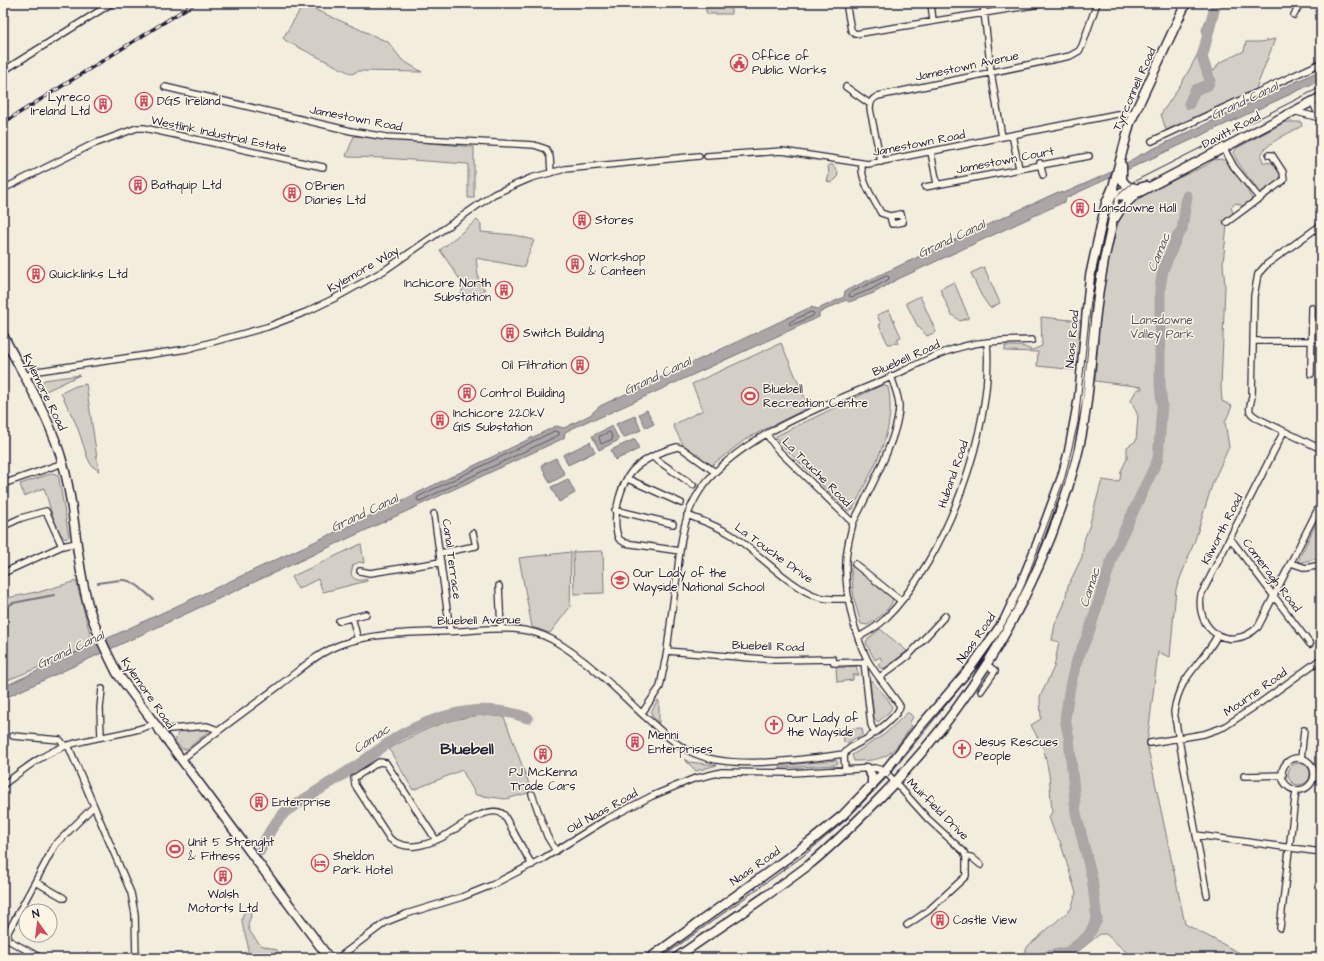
<svg xmlns="http://www.w3.org/2000/svg" width="1324" height="961" viewBox="0 0 1324 961" font-family="'Architects Daughter',sans-serif">
<rect width="100%" height="100%" fill="#f3edde"/>
<filter id="ink" filterUnits="userSpaceOnUse"><feTurbulence type="fractalNoise" baseFrequency=".025" numOctaves="2"/><feDisplacementMap in="SourceGraphic" scale="8" xChannelSelector="R" yChannelSelector="G"/><feConvolveMatrix kernelMatrix="1 2 1 2 8 2 1 2 1" color-interpolation-filters="sRGB"/></filter>
<g filter="url(#ink)">
<!-- green -->
<path fill="#d4cfc6" stroke="#7b7880" d="M706 3H731V14H708L706 12Z
M1213 3H1220L1205 67H1210L1214 71 1219 63 1244 51 1246 42H1261L1275 39 1256 89 1166 130 1161 114C1178 89 1195 64 1205 36L1202 30Z
M305 5 388 42 402 60 422 72 358 71 352 74 286 41 283 38 302 7Z
M1285 122H1301L1302 126C1289 133 1264 144 1261 156L1263 162 1273 163 1281 176 1279 180 1261 192C1255 186 1233 159 1234 152L1237 148Z
M354 136 474 147V198H468V164L383 158 348 157 346 156Z
M1222 159 1241 179 1252 199 1243 206 1236 203 1231 207 1233 213 1226 219 1227 225 1223 263 1225 286 1221 388 1222 401 1232 406 1225 422 1229 447 1213 482 1195 540 1176 589 1170 657 1158 652 1147 744 1185 924 1249 958H1133L1106 934H1100L1080 950 1064 958H1022L1028 946 1071 909 1076 893 1060 841 1055 834 1049 817 1052 812 1049 774 1044 750 1031 725 1041 719 1040 697 1054 667 1059 642 1052 640 1055 624 1064 605 1068 586 1082 557 1084 540 1089 527 1102 480 1116 482 1120 480 1121 471 1127 459V447L1136 441 1138 416 1131 400 1137 389H1142V387L1095 381C1098 344 1103 230 1129 206 1146 191 1186 175 1207 165L1213 160Z
M828 165H833L838 172 837 178 831 183 827 181 829 175Z
M477 220 481 224V232L514 235 534 240 524 267 476 258 479 284 485 289 466 302 461 299 463 284 440 250Z
M984 267 1000 303 990 308 981 295 971 273Z
M954 282 969 318 960 321 951 314 940 289Z
M920 296 936 332 927 336 917 325 906 303Z
M889 310 901 337 897 339 899 343 888 344 879 325 881 324 877 315Z
M1041 317 1081 321 1077 370 1037 366 1038 352 1005 351V346H1022L1032 350 1042 346Z
M781 343 809 407 746 439 712 465 709 464 684 447 673 425 703 410 692 384Z
M80 375 44 392 40 386 44 380Z
M86 384 99 471 92 466 88 459 77 426 61 393 76 386Z
M882 385 888 387C898 431 871 471 853 509L848 511 778 441 776 436Z
M53 473 58 475 59 479 69 536 66 539C56 535 48 499 44 488L24 496 20 484Z
M1321 513V562L1318 564 1316 559 1302 562V566L1297 563Z
M361 544 364 563 359 562 353 565 351 574C354 581 360 581 367 579V581L323 592 318 579 298 589 291 577Z
M603 551 604 593 574 594 573 552Z
M571 552 570 607 550 633 532 627 519 558Z
M853 566 893 599C890 610 877 619 868 625L861 624 854 599 851 568Z
M76 581 93 645 3 682V599L36 592V593Z
M880 629 907 651 885 668H880L878 664 882 661 880 657 875 660 866 643 867 640Z
M856 666 859 675H853V680L837 682 836 668Z
M871 680 888 699 892 707 890 711 878 722 874 718 870 681Z
M658 700 659 701V723L653 717 651 712Z
M907 713H909L913 717 909 724 912 726C892 753 890 761 854 761L852 755 885 734Z
M483 715 504 717 532 792 506 799 476 795 462 770 413 790 389 749C422 730 444 719 483 715Z
M862 728 863 734 847 743 844 742 843 729Z
M208 729 207 733 187 749H182L175 741 178 733 182 731Z
M684 759 689 762 717 765 696 771Z
M836 760 838 763 834 765 780 768V766Z
M1288 774a11 11 0 1 1 22 0a11 11 0 1 1-22 0Z
M249 908 251 916 248 924 249 930 256 940 261 945 277 950 284 958H246C247 955 248 951 248 948 248 936 234 917 249 908Z"/>
<!-- water -->
<path fill="#aca7a6" stroke="#75727b" d="M1321 70V80L1066 198 1064 202 896 280 874 293 849 302 846 300 819 313V317L594 420 592 419 565 432 564 438 3 699V687L374 514 556 426 564 428 590 415 600 406 811 307 818 309 844 297 845 291 1058 192 1064 193 1107 174 1140 155Z
M647 410 654 424 646 428 639 414Z
M635 416 641 430 623 438 616 424Z
M612 426 619 440 599 450 592 436Z
M635 439 639 449 615 460 611 450Z
M590 442 595 452 568 465 563 455Z
M556 458 565 475 550 483 541 465Z
M568 479 575 493 559 502 551 487Z"/>
<g fill="none" stroke-linecap="round" stroke-linejoin="round">
<!-- shore -->
<path stroke="#595766" stroke-width="1" d="M887 276 889 277V279L872 289 852 297 849 296 850 293Z
M811 312 814 313 813 316 792 325 789 324 790 322Z
M555 431 559 432V435L420 501 417 500 418 497Z
M610 432 613 439 601 444 599 437Z"/>
<!-- stream -->
<path stroke="#75727b" stroke-width="2" d="M98 583C131 578 128 577 153 599
M3 608 13 603 54 595"/>
<!-- river -->
<path stroke="#aca7a6" stroke-width="11" d="M1189 104 1195 90 1208 85 1210 80 1202 57 1216 3
M260 851C266 836 275 822 286 811 311 795 336 779 361 763 375 753 389 741 404 733 442 713 486 702 528 718
M1039 958 1068 952 1088 936 1097 920 1092 878 1076 813 1069 738 1065 719 1070 686 1077 660 1089 632 1114 552 1158 459 1162 405 1160 384V288L1163 270 1178 235 1182 230 1187 196"/>
<defs>
<path id="street" d="M846 3 851 30 855 34 1040 4
M931 3 933 21
M983 3 991 72 1002 137
M3 4 4 3
M1294 15 1300 3
M3 71 112 3
M165 87 351 131 386 137 534 145 546 149 550 157 551 172
M846 87 870 104
M1312 101 1321 120
M1293 111 1320 118
M1012 135 1019 168
M1152 141 1321 63
M1223 147 1234 167 1260 199
M931 152 937 184
M707 156 782 151 868 164 1117 114H1134
M881 162 870 109C870 102 872 99 878 96L1070 56 1079 51 1082 46 1097 3
M862 163C860 180 873 198 881 213L890 216
M1040 163 1043 175
M925 187 1089 156
M3 189 91 145 137 128H144L323 167
M901 214 903 222 892 224 890 216Z
M1227 222 1284 180 1283 172 1272 155H1269
M1321 225 1267 264 1258 274 1254 296 1252 396C1250 410 1245 411 1259 419L1321 449
M1254 341H1312
M1311 374 1312 308
M24 377 38 371 187 349 267 327 306 312 335 298 385 270 494 194 531 178 565 169 699 156
M1284 431 1201 595C1195 631 1230 653 1258 627L1321 503
M767 435 778 450 853 523C850 536 846 549 846 562 845 594 853 632 868 661 877 676 890 691 900 706 899 715 877 732 869 737 863 742 849 746 845 753 843 757 845 764 845 769
M654 458 693 485
M628 479 681 503
M3 484 63 463
M615 510 673 524
M434 514 450 631
M687 515C703 521 718 526 732 535 756 551 793 590 819 597 829 600 839 599 849 599
M853 523C867 495 899 437 899 406 899 396 894 386 891 376
M8 524 21 518 46 511 62 546
M1229 540 1233 542 1310 644
M680 551 625 543 619 539C610 519 621 476 640 464 650 457 665 450 677 447L683 449 715 472
M440 553 476 546 473 533
M1291 563 1306 568 1321 565
M855 564 901 601
M360 571 370 573 441 562
M3 573 62 546 77 543
M499 586 501 629
M352 617 358 640
M339 621 366 614
M859 637C867 632 877 627 884 620 946 560 994 428 987 342
M866 661 864 662 871 725 875 733
M864 662 834 663 833 659 774 660 667 651C670 626 673 601 677 576 680 549 682 521 696 497 729 438 831 403 891 377 916 365 941 351 969 345 989 340 1011 341 1032 340
M880 677 909 655 945 616
M981 691 995 671 986 664
M642 713 660 687 667 651
M169 729 207 726 218 730
M13 736 60 740 65 746
M101 737 100 708 102 689
M1150 743 1204 734 1224 727 1260 703 1321 659
M68 745 131 893 135 914 136 958
M1282 774a16 16 0 1 1 32 0a16 16 0 1 1-32 0Z
M1301 759 1304 730
M181 760C213 734 247 710 280 685 301 669 317 653 342 644 379 631 422 633 461 631 492 629 524 624 553 640 586 659 614 687 642 714 657 727 671 742 689 751 729 772 802 759 845 754
M1244 776 1283 775
M3 785C23 770 45 752 69 745 97 736 126 735 154 724
M532 794 547 836 556 851
M1196 835 1321 852
M436 840 386 763 379 762 354 778 355 785 390 839C407 851 424 846 441 838 455 830 490 802 504 815L532 865
M966 857H971L981 865
M36 882 64 898
M1207 895 1174 712C1179 675 1201 666 1217 636
M1280 928 1296 790
M41 958 8 940 7 934 55 845 94 806
M338 958 386 922 406 914 462 897 492 885 544 858 607 819 652 796 693 779 722 772 791 773 875 768 885 771 928 819 964 852 966 857V876L928 911 907 925"/>
<path id="secondary" d="M1122 166V180L1127 186 1135 188
M1117 194 1146 186
M1114 195 1128 196 1140 192 1321 97
M1115 218 1122 207 1135 195
M3 335C24 377 51 419 63 464 75 506 75 550 85 592 91 621 104 647 117 673L329 958
M867 768 872 776V786
M650 958 811 841 843 815 885 771 918 729 972 666 1004 621 1019 589 1038 542 1062 477 1069 451 1079 397 1090 276 1106 203 1113 187 1130 123 1186 3
M676 958C721 926 767 897 810 864 832 846 852 826 872 806 970 709 1040 594 1076 460 1088 415 1090 367 1095 321 1097 301 1100 281 1104 261 1109 236 1117 213 1113 187"/>
</defs>
<!-- street casing -->
<use href="#street" stroke="#22223b" stroke-width="8"/>
<!-- secondary casing -->
<use href="#secondary" stroke="#22223b" stroke-width="11"/>
<!-- street -->
<use href="#street" stroke="#fcf5e5" stroke-width="5.5"/>
<!-- secondary -->
<use href="#secondary" stroke="#fcf5e5" stroke-width="8"/>
<!-- tram -->
<path stroke="#22223b" stroke-width="1" d="M661 958 803 856 847 819 889 775 972 673 997 638 1013 610 1025 584 1065 477 1078 422 1091 300 1107 220 1116 197 1133 182 1321 87"/>
<defs>
<path id="rail" d="M3 123 195 3"/>
</defs>
<!-- rail casing -->
<use href="#rail" stroke="#22223b" stroke-width="3.5"/>
<!-- rail -->
<use href="#rail" stroke="#fcf5e5" stroke-width="2" stroke-dasharray="6" stroke-linecap="butt"/>
</g>
</g>
<!-- icons -->
<defs>
<symbol id="civic-ring" viewBox="-11 -11 22 22"><circle r="9.5" fill="#fcf5e5" stroke="#d1495b" stroke-width="1.5"/><path d="M-.6-6.5H3V-4.5H.6V-3L4-1V1h2V6H-6V1h2V-1L-.6-3ZM-1.2 2.5V6h2.4V2.5Z" fill="#d1495b"/></symbol>
<symbol id="building-ring" viewBox="-11 -11 22 22"><circle r="9.5" fill="#fcf5e5" stroke="#d1495b" stroke-width="1.5"/><path d="M-4-6H4V6H1V3H-1V6H-4ZM-2.5-4.3h1.7v1.8h-1.7ZM.8-4.3h1.7v1.8H.8ZM-2.5-1h1.7V.8h-1.7ZM.8-1h1.7V.8H.8Z" fill="#d1495b"/></symbol>
<symbol id="stadium-ring" viewBox="-11 -11 22 22"><circle r="9.5" fill="#fcf5e5" stroke="#d1495b" stroke-width="1.5"/><path d="M0-5a6.5 5 0 1 0 0 10a6.5 5 0 1 0 0-10ZM-3.5-1.8h7v3.6h-7Z" fill="#d1495b"/></symbol>
<symbol id="school-ring" viewBox="-11 -11 22 22"><circle r="9.5" fill="#fcf5e5" stroke="#d1495b" stroke-width="1.5"/><path d="M0-5L7-2L0 1L-7-2ZM-4 1L0 2.5L4 1V4Q0 6-4 4Z" fill="#d1495b"/></symbol>
<symbol id="church-ring" viewBox="-11 -11 22 22"><circle r="9.5" fill="#fcf5e5" stroke="#d1495b" stroke-width="1.5"/><path d="M-1.2-6h2.4v3.5h3.3v2.4h-3.3V6h-2.4V-.1h-3.3v-2.4h3.3Z" fill="#d1495b"/></symbol>
<symbol id="hotel-ring" viewBox="-11 -11 22 22"><circle r="9.5" fill="#fcf5e5" stroke="#d1495b" stroke-width="1.5"/><path d="M-6-4.5h1.5V1H6V5H4.5V3h-9V5H-6ZM-4 0a1.8 1.8 0 1 1 3.6 0ZM.5 0V-2.5h3Q6-2.5 6 0Z" fill="#d1495b"/></symbol>
</defs>
<g fill-rule="evenodd">
<use href="#civic-ring" x="729" y="53" width="20" height="20"/>
<use href="#building-ring" x="134" y="91" width="20" height="20"/>
<use href="#building-ring" x="93" y="94" width="20" height="20"/>
<use href="#building-ring" x="128" y="175" width="20" height="20"/>
<use href="#building-ring" x="282" y="183" width="20" height="20"/>
<use href="#building-ring" x="1070" y="198" width="20" height="20"/>
<use href="#building-ring" x="572" y="210" width="20" height="20"/>
<use href="#building-ring" x="565" y="254" width="20" height="20"/>
<use href="#building-ring" x="26" y="264" width="20" height="20"/>
<use href="#building-ring" x="494" y="280" width="20" height="20"/>
<use href="#building-ring" x="500" y="323" width="20" height="20"/>
<use href="#building-ring" x="570" y="355" width="20" height="20"/>
<use href="#building-ring" x="457" y="383" width="20" height="20"/>
<use href="#stadium-ring" x="740" y="386" width="20" height="20"/>
<use href="#building-ring" x="430" y="410" width="20" height="20"/>
<use href="#school-ring" x="610" y="570" width="20" height="20"/>
<use href="#church-ring" x="764" y="715" width="20" height="20"/>
<use href="#building-ring" x="625" y="732" width="20" height="20"/>
<use href="#church-ring" x="952" y="739" width="20" height="20"/>
<use href="#building-ring" x="533" y="744" width="20" height="20"/>
<use href="#building-ring" x="249" y="792" width="20" height="20"/>
<use href="#stadium-ring" x="165" y="839" width="20" height="20"/>
<use href="#hotel-ring" x="310" y="853" width="20" height="20"/>
<use href="#building-ring" x="213" y="866" width="20" height="20"/>
<use href="#building-ring" x="930" y="910" width="20" height="20"/>
</g>
<g text-anchor="middle" stroke-width="3" stroke-linejoin="round" paint-order="stroke">
<!-- poi labels -->
<g font-size="12" fill="#22223b" stroke="#fcf5e5" text-anchor="start">
<text x="752" y="60">Office of<tspan x="752" dy="14">Public Works</tspan></text>
<text x="90" y="101" text-anchor="end">Lyreco<tspan x="90" dy="14">Ireland Ltd</tspan></text>
<text x="157" y="105">DGS Ireland</text>
<text x="151" y="189">Bathquip Ltd</text>
<text x="305" y="190">O'Brien<tspan x="305" dy="14">Diaries Ltd</tspan></text>
<text x="1093" y="212">Lansdowne Hall</text>
<text x="595" y="224">Stores</text>
<text x="588" y="261">Workshop<tspan x="588" dy="14">&amp; Canteen</tspan></text>
<text x="49" y="278">Quicklinks Ltd</text>
<text x="491" y="287" text-anchor="end">Inchicore North<tspan x="491" dy="14">Substation</tspan></text>
<text x="523" y="337">Switch Building</text>
<text x="567" y="369" text-anchor="end">Oil Filtration</text>
<text x="763" y="393">Bluebell<tspan x="763" dy="14">Recreation Centre</tspan></text>
<text x="480" y="397">Control Building</text>
<text x="453" y="417">Inchicore 220kV<tspan x="453" dy="14">GIS Substation</tspan></text>
<text x="633" y="577">Our Lady of the<tspan x="633" dy="14">Wayside National School</tspan></text>
<text x="787" y="722">Our Lady of<tspan x="787" dy="14">the Wayside</tspan></text>
<text x="648" y="739">Menni<tspan x="648" dy="14">Enterprises</tspan></text>
<text x="975" y="746">Jesus Rescues<tspan x="975" dy="14">People</tspan></text>
<text x="543" y="776" text-anchor="middle">PJ McKenna<tspan x="543" dy="14">Trade Cars</tspan></text>
<text x="272" y="806">Enterprise</text>
<text x="188" y="846">Unit 5 Strenght<tspan x="188" dy="14">&amp; Fitness</tspan></text>
<text x="333" y="860">Sheldon<tspan x="333" dy="14">Park Hotel</tspan></text>
<text x="223" y="898" text-anchor="middle">Walsh<tspan x="223" dy="14">Motorts Ltd</tspan></text>
<text x="953" y="924">Castle View</text>
</g>
<!-- street labels -->
<g font-size="12" fill="#22223b" stroke="#fcf5e5">
<text transform="translate(967 66) rotate(-12)" y="4">Jamestown Avenue</text>
<text transform="translate(1134 89) rotate(-66)" y="4">Tyrconnell Road</text>
<text transform="translate(356 118) rotate(11)" y="4">Jamestown Road</text>
<text transform="translate(1231 130) rotate(-28)" y="4">Davitt Road</text>
<text transform="translate(219 134) rotate(12)" y="4">Westlink Industrial Estate</text>
<text transform="translate(919 143) rotate(-11)" y="4">Jamestown Road</text>
<text transform="translate(1005 160) rotate(-11)" y="4">Jamestown Court</text>
<text transform="translate(363 269) rotate(-30)" y="4">Kylemore Way</text>
<text transform="translate(1072 339) rotate(-85)" y="4">Naas Road</text>
<text transform="translate(906 358) rotate(-24)" y="4">Bluebell Road</text>
<text transform="translate(45 392) rotate(64)" y="4">Kylemore Road</text>
<text transform="translate(817 472) rotate(45)" y="4">La Touche Road</text>
<text transform="translate(953 474) rotate(-71)" y="4">Huband Road</text>
<text transform="translate(1222 529) rotate(-63)" y="4">Kilworth Road</text>
<text transform="translate(774 553) rotate(36)" y="4">La Touche Drive</text>
<text transform="translate(452 559) rotate(82)" y="4">Canal Terrace</text>
<text transform="translate(1272 575) rotate(53)" y="4">Comeragh Road</text>
<text transform="translate(479 620) rotate(-1)" y="4">Bluebell Avenue</text>
<text transform="translate(976 638) rotate(-55)" y="4">Naas Road</text>
<text transform="translate(768 646) rotate(2)" y="4">Bluebell Road</text>
<text transform="translate(1255 692) rotate(-35)" y="4">Mourne Road</text>
<text transform="translate(148 693) rotate(55)" y="4">Kylemore Road</text>
<text transform="translate(938 809) rotate(45)" y="4">Muirfield Drive</text>
<text transform="translate(602 811) rotate(-29)" y="4">Old Naas Road</text>
<text transform="translate(755 866) rotate(-35)" y="4">Naas Road</text>
</g>
<!-- park labels -->
<g font-size="12" fill="#575665" stroke="#fcf5e5">
<text x="1162" y="324">Lansdowne<tspan x="1162" dy="14">Valley Park</tspan></text>
</g>
<!-- water labels -->
<g font-size="13" font-style="italic" fill="#525160" stroke="#fcf5e5">
<text transform="translate(1244 100) rotate(-25)" y="5">Grand Canal</text>
<text transform="translate(951 238) rotate(-25)" y="5">Grand Canal</text>
<text transform="translate(1158 252) rotate(-68)" y="5">Camac</text>
<text transform="translate(657 375) rotate(-25)" y="5">Grand Canal</text>
<text transform="translate(364 512) rotate(-25)" y="5">Grand Canal</text>
<text transform="translate(1089 587) rotate(-72)" y="5">Camac</text>
<text transform="translate(70 649) rotate(-25)" y="5">Grand Canal</text>
<text transform="translate(371 738) rotate(-34)" y="5">Camac</text>
</g>
<!-- district labels -->
<g font-size="16" font-weight="bold" fill="#22223b" stroke="#fcf5e5">
<text x="467" y="754">Bluebell</text>
</g>
</g>
<!-- margin -->
<rect width="1324" height="961" fill="none" stroke="#fcf5e5" stroke-width="16"/>
<rect x="8" y="8" width="1308" height="945" fill="none" stroke="#22223b" stroke-width="1.5" filter="url(#ink)"/>
<!-- north arrow -->
<g transform="translate(38 923) rotate(346)"><circle r="19" fill="#fcf5e5" stroke="#a5a1a1"/>
<path d="M0-3L7 15L0 10L-7 15Z" fill="#d1495b"/>
<text y="-6" font-size="11" font-weight="bold" text-anchor="middle" fill="#22223b">N</text>
</g>
</svg>
